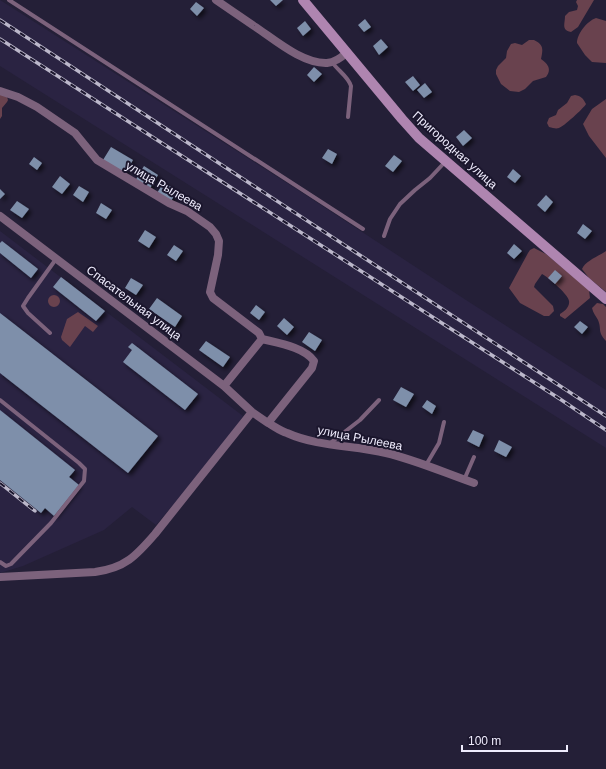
<svg xmlns="http://www.w3.org/2000/svg" width="606" height="769" viewBox="0 0 606 769" font-family="Arial,sans-serif">
<defs>
<filter id="shadow"><feDropShadow dx="3" dy="3" stdDeviation="2" flood-color="#0009"/></filter>
</defs>
<rect width="100%" height="100%" fill="#241f37"/>
<!-- built -->
<path fill="#2a2342" d="M0 0 298 190 466 300 606 390V448L0 66Z
M0 231 243 416 238 425 209 463 156 525 132 507 104 530 23 566 0 573Z"/>
<!-- forest -->
<path fill="#69424e" d="M577 0H594L578 27 571 32C561 30 565 24 565 16L569 12 577 10 578 6 576 2Z
M596 18 606 21V63L592 62 585 55 577 43C577 34 587 21 596 18Z
M529 40H534C544 45 543 49 541 59 548 64 552 69 546 77L533 81 525 89 519 92 510 91 501 84 496 74V70L498 66 506 58 507 51 511 44 515 43 522 45Z
M0 94 7 97 8 100 7 102 2 108V116L0 119Z
M575 95C581 96 583 98 586 104 584 108 563 127 559 128 556 129 553 128 549 127L547 123 549 118 556 115 558 110 567 103 571 96Z
M606 99V158L589 136 583 124 592 109Z
M534 248 546 254 589 290 590 298 565 319 560 316V314C564 312 570 307 569 301 569 295 548 277 542 274L535 284 534 287 553 306 554 311 549 316H544L520 303 509 288 528 253 530 250Z
M606 251V292L589 278 582 269C585 261 599 256 606 251Z
M48 301a6 6 0 1 1 12 0a6 6 0 1 1-12 0Z
M597 303 603 304 606 307V341C597 331 602 330 598 320 596 316 593 313 592 308Z
M78 312 98 326 93 332 85 326 70 347 62 340 61 337 67 319Z"/>
<!-- building -->
<path fill="#7e8faa" filter="url(#shadow)" d="M270 0H283L276 6Z
M196 2 204 8 197 16 190 9Z
M365 19 371 27 364 32 358 25Z
M305 21 311 29 303 36 297 28Z
M381 39 388 47 379 55 373 46Z
M314 67 322 74 314 82 307 75Z
M413 76 420 85 413 91 405 82Z
M425 83 432 92 424 98 417 90Z
M464 130 472 138 463 146 456 137Z
M111 147 133 160 125 173 103 160Z
M328 149 337 154 332 164 322 158Z
M394 155 402 161 393 172 385 166Z
M34 157 42 163 37 170 29 164Z
M144 166 158 175 149 190 135 181Z
M513 169 521 176 515 183 507 177Z
M60 176 70 184 62 194 52 187Z
M164 182 177 191 171 201 157 193Z
M79 186 89 192 83 202 73 195Z
M0 189 5 194 0 199Z
M546 195 553 202 545 212 537 205Z
M17 201 29 209 22 218 10 210Z
M101 203 112 210 106 219 96 213Z
M583 224 592 231 585 239 577 233Z
M145 230 156 237 149 248 138 241Z
M2 241 38 269 31 278 0 253V243Z
M514 244 522 251 514 259 507 253Z
M174 245 183 251 176 261 167 255Z
M555 270 562 276 555 284 548 278Z
M61 277 105 311 96 321 53 287Z
M131 278 143 285 136 295 125 288Z
M157 298 182 316 175 327 149 309Z
M256 305 265 312 259 320 250 313Z
M0 313 158 436 128 473 0 373Z
M284 318 294 327 287 335 277 326Z
M580 321 588 327 582 334 574 327Z
M309 332 322 340 315 351 302 342Z
M206 341 230 357 223 367 199 350Z
M132 343 198 394 185 410 123 362 132 350 128 347Z
M401 387 414 394 406 407 393 400Z
M427 400 436 406 432 414 422 407Z
M0 410 75 470 69 477 79 485 54 516 45 508 41 513 0 480Z
M473 430 484 435 479 447 467 441Z
M499 440 512 447 506 457 494 451Z"/>
<g fill="none" stroke-linecap="round" stroke-linejoin="round">
<!-- service -->
<path stroke="#7c627c" stroke-width="4" d="M9 0 363 229
M332 62C338 71 348 76 351 86L348 117
M384 236 390 219 400 204 415 190 430 178 445 162
M50 333 28 313 23 306 28 298 56 259
M0 400 79 463 85 469 84 481 51 523 11 564 6 566 0 562
M329 444 360 420 379 400
M426 465 439 443 444 422
M464 480 474 457"/>
<!-- minor -->
<path stroke="#7c627c" stroke-width="8" d="M216 0C229 9 241 17 254 26 274 39 302 64 327 63 335 62 341 58 346 53
M0 91 18 97 37 107 75 133 97 160 169 203 187 211 210 227 216 234 219 241 218 255 210 292 213 298 259 333 262 339C278 343 304 347 314 361L312 368 268 423C274 426 280 431 287 433 318 447 354 445 386 453 416 460 445 473 474 483
M0 216 224 386 252 412 268 423
M224 386 262 339
M0 577 95 572C125 568 136 556 155 534L252 412"/>
<!-- secondary -->
<path stroke="#af85b0" stroke-width="10" d="M303 0 402 119 419 138 606 299"/>
<defs>
<path id="rail" d="M0 20 606 416
M0 39 560 399 606 430
M0 483 35 511"/>
</defs>
<!-- rail casing -->
<use href="#rail" stroke="#bbb7ca" stroke-width="3.5"/>
<!-- rail -->
<use href="#rail" stroke="#1b162d" stroke-width="2" stroke-dasharray="6" stroke-linecap="butt"/>
</g>
<g text-anchor="middle" stroke-width="4" stroke-linejoin="round" paint-order="stroke">
<!-- street labels -->
<g font-size="12" fill="#efecfd" stroke="#1b162d">
<text transform="translate(455 150) rotate(42)" y="4">Пригородная улица</text>
<text transform="translate(164 186) rotate(30)" y="4">улица Рылеева</text>
<text transform="translate(134 303) rotate(37)" y="4">Спасательная улица</text>
<text transform="translate(360 438) rotate(11)" y="4">улица Рылеева</text>
</g>
</g>
<!-- scale -->
<path d="M462 745v6h105v-6" fill="none" stroke="#efecfd" stroke-width="2"/>
<text x="468" y="745" font-size="12" fill="#efecfd" stroke="#1b162d" stroke-width="3" paint-order="stroke">100 m</text>
</svg>
